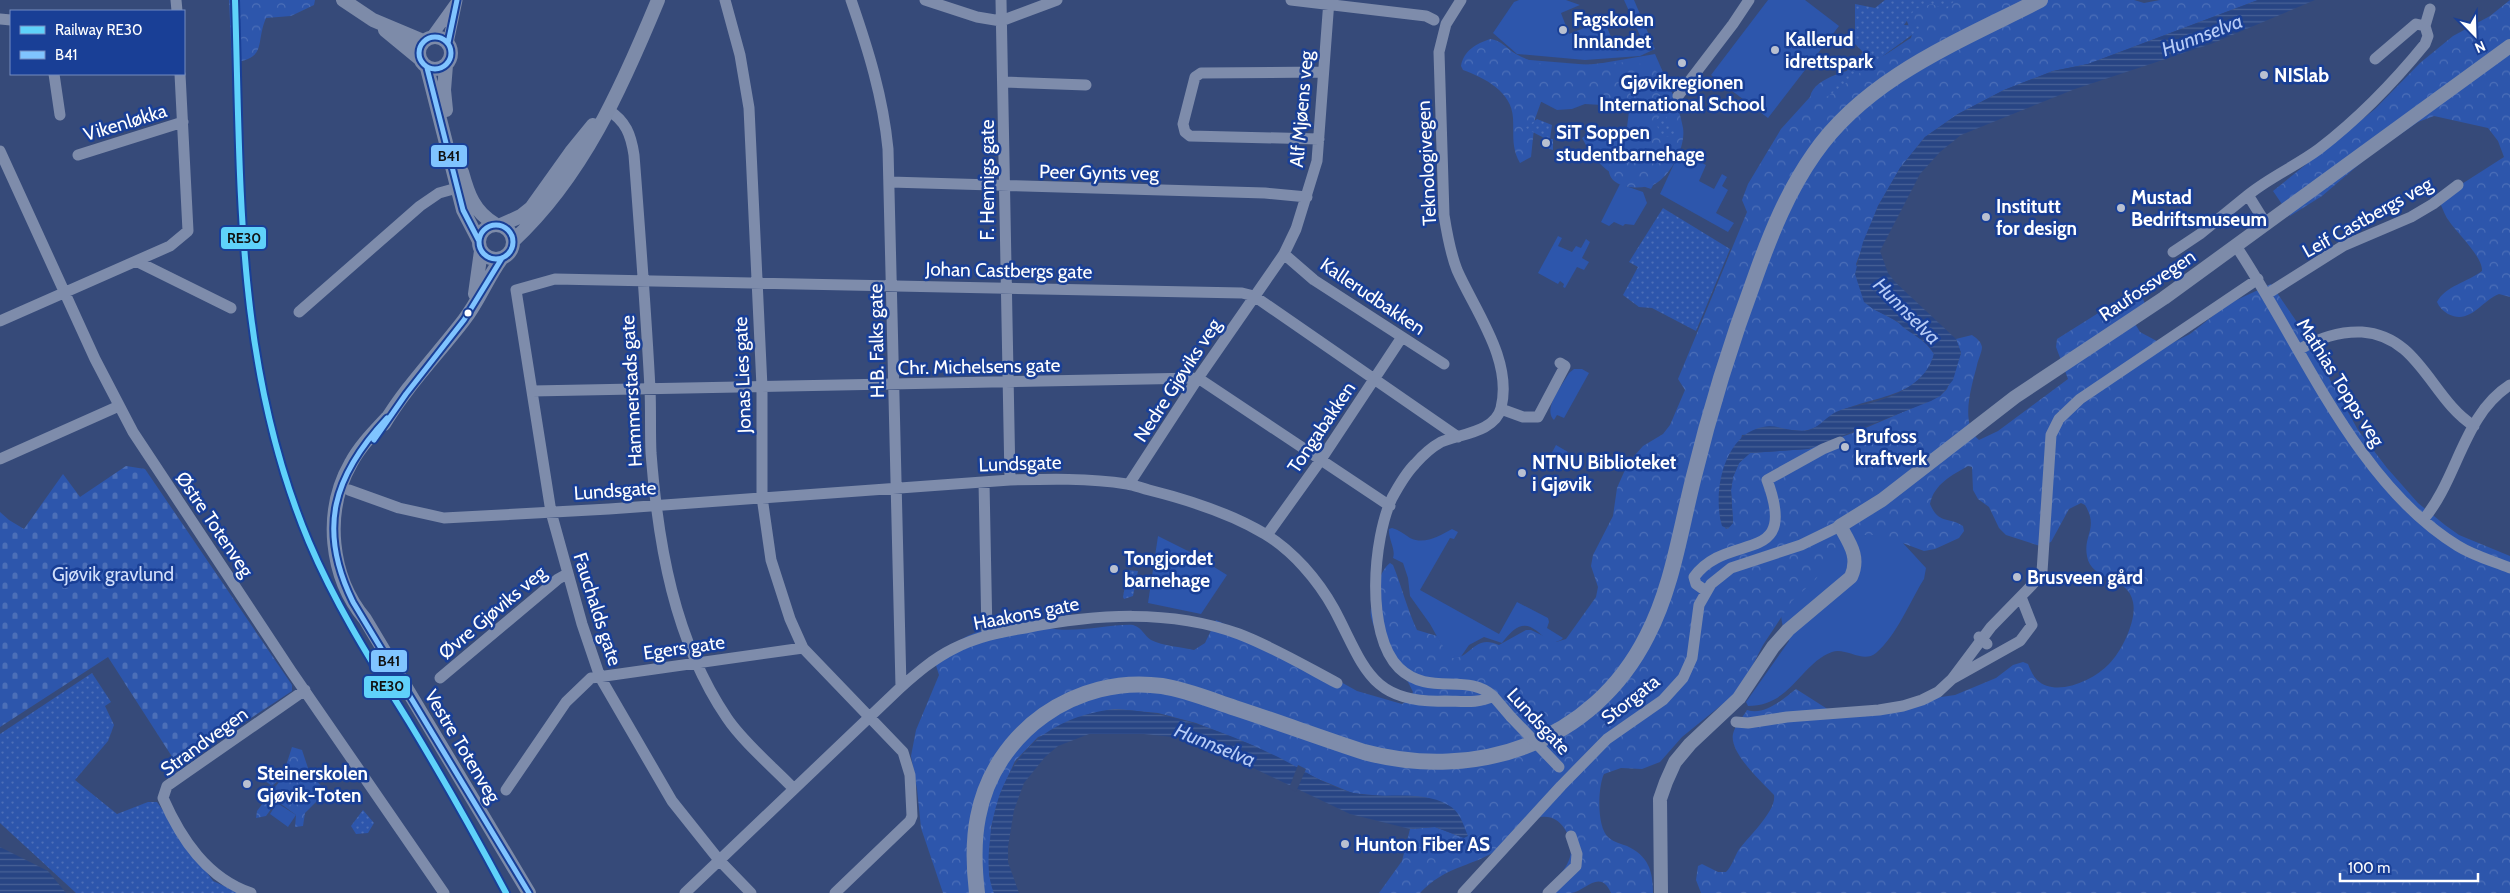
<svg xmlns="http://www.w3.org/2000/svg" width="2510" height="893" viewBox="0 0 2510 893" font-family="Cabin,sans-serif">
<defs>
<pattern id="forest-crowns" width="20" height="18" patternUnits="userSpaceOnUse" patternTransform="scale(1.25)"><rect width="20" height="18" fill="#2d56ac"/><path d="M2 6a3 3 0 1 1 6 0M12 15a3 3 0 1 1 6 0" fill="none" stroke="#4c6fb8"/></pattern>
<pattern id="cemetery-stones" width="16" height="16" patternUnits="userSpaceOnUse" patternTransform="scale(1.25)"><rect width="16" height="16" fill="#2d56ac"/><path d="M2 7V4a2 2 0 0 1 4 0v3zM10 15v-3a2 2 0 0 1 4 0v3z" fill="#4c6fb8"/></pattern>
<pattern id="park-dots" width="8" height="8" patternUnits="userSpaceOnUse" patternTransform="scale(1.25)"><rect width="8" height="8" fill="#2d56ac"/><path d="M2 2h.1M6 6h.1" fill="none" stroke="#4c6fb8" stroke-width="1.8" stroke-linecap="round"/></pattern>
<pattern id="water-rules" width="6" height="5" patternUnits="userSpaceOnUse" patternTransform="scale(1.25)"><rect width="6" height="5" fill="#284584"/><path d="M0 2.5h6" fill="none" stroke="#486196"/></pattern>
</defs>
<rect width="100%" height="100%" fill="#364a79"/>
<!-- grass -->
<path fill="#2d56ac" d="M1519 0H1566L1580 5 1561 13 1569 34 1604 20 1617 51 1642 40 1624 0H1634L1655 49 1640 56 1585 60 1517 54 1493 33 1514 2Z
M1768 0H1805L1839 26 1768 118 1711 75Z
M1655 54 1674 97 1677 144 1651 189C1615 177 1601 173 1582 138L1592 131 1613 133 1612 137 1618 138 1621 127H1627L1629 111 1618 110V106L1585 104 1572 109 1557 110 1534 98 1507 58 1591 65Z
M1680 151 1706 165 1699 181 1714 189 1722 174 1727 177 1722 186 1728 190 1716 213 1734 223 1728 232 1660 194Z
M1620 184 1643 192 1647 203 1634 225 1625 224 1623 226 1614 222 1609 226 1601 222Z
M1558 236 1562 238 1558 246 1572 252 1576 246 1581 248 1586 239 1590 242 1582 258 1589 262 1584 270 1577 267 1565 288 1563 287 1564 284 1560 281 1558 284 1538 273Z
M1574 369H1582L1589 373 1564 418 1557 415 1554 420C1542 409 1563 384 1569 373Z
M1556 445 1568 452 1562 465 1549 458Z
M1885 514 1903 543 1926 568 1924 579C1909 603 1897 635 1876 653 1863 664 1846 647 1832 652 1800 664 1791 706 1748 706L1746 702 1789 641C1776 618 1782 602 1786 577Z
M1392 528C1399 530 1404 534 1410 538 1425 545 1439 536 1452 529L1458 532 1454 539 1450 538 1420 590 1499 634 1517 602 1548 618 1549 622 1547 628 1563 638 1561 640 1551 644C1531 624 1522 616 1502 643L1484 637 1469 645 1460 658H1449L1430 624 1410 596 1408 578 1403 563 1393 558C1396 549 1388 539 1389 529Z
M1158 536 1190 552 1227 575 1201 614 1148 603Z
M277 803 296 815 288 827 270 814Z"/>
<!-- forest -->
<path fill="url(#forest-crowns)" d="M229 0H315L314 5 291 16 266 18C255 44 268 58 232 63Z
M1914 0H2134L2144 3 2160 0H2258L2088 64 2053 71 2004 90 1958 114 1925 137 1900 168 1878 206 1856 264 1873 309C1890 316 1925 338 1934 354 1923 397 1874 396 1840 411 1828 416 1821 427 1808 430 1800 432 1792 429 1785 430 1771 431 1757 434 1742 435L1720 518 1726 529 1733 523 1731 490 1733 477 1739 463 1750 453 1808 449 1861 430 1940 396 1947 389 1961 353 1956 339 1972 335C1976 338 1981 341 1982 347 1982 352 1978 360 1977 365 1972 386 1959 423 1979 440L1998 431 2068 379 2056 347 2057 339 2127 295 2135 292 2142 296 2145 304 2134 322 2140 332 2166 346 2190 334 2228 304 2271 284 2303 331 2358 430 2387 468 2418 503 2445 525 2459 535 2510 556V893H1701L1696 880 1698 866 1702 864 1718 872H1726C1732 866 1734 858 1738 851 1747 838 1777 811 1774 795 1762 782 1729 753 1733 734 1735 725 1743 717 1747 710 1765 716 1783 699 1796 689L1829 710 1838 712 1955 695 1996 678 2013 665 2023 662 2028 664C2030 669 2033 676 2037 680 2056 698 2094 680 2109 664 2122 651 2137 620 2133 602 2128 575 2091 582 2087 556 2083 535 2099 528 2085 505L2081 503 2069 509 2051 542 2040 546 2006 535 1999 528 1989 507 1978 499 1973 490 1972 467 1968 466C1952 475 1934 484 1930 504 1939 525 1948 516 1963 526L1964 531 1959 538 1935 549 1924 551 1881 535H1858L1839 545 1816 579 1792 601 1763 645 1740 690 1682 737 1660 762 1642 769 1621 768 1604 774C1598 786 1596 828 1609 838 1614 842 1621 844 1627 846 1648 856 1653 870 1653 893H1611C1600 868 1586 891 1571 893 1562 893 1552 893 1543 893 1552 883 1564 873 1569 860 1576 843 1563 813 1541 817 1521 821 1512 841 1496 851 1467 868 1446 866 1420 893H1379L1402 861 1410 829 1435 827 1464 838 1392 797 1352 793 1316 778 1252 745 1196 723 1158 713 1115 709 1038 737 1015 761 1000 794 991 827 989 874 994 893H943L921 828 917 789 911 756 916 730 939 675 934 659C950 644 970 633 991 627 1005 623 1021 626 1033 618 1048 641 1109 623 1133 625 1144 629 1143 635 1151 640 1163 646 1181 647 1194 650L1205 643 1216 620 1305 662 1357 691 1402 704 1409 700 1413 692C1402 666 1378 645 1371 617 1369 608 1375 596 1377 587 1379 579 1383 568 1390 563L1393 565C1402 587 1407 609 1417 630L1437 636 1450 658C1472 660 1473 633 1499 645L1526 630H1531L1556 642 1566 639 1596 597 1598 587 1591 566 1593 555 1613 516 1617 488 1628 463 1643 446 1663 434 1670 425 1685 390 1678 379 1747 212 1742 200 1748 184 1781 129 1810 97C1815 75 1854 71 1871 62 1885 56 1898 46 1911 38L1912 34 1904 14Z
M2510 0V297L2499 294C2480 302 2470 325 2448 314 2443 311 2439 307 2437 302 2445 286 2468 282 2482 271 2483 257 2457 233 2449 221 2445 216 2443 209 2440 203L2443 196 2504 157 2498 141 2488 128 2434 116 2418 122 2369 156 2322 196 2290 216 2273 191 2375 109 2420 63 2453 36 2490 16Z
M1490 39C1501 40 1507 49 1516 54 1525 59 1538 64 1548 65 1575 69 1629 56 1650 67 1668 76 1680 109 1683 128 1686 146 1671 175 1655 184 1640 191 1605 189 1609 165L1631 161 1633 159 1639 125 1631 105C1617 94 1569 100 1549 99L1541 102 1535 119 1531 157 1520 163C1511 147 1514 135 1513 118 1512 92 1485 78 1463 70L1461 66C1464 50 1476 44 1490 39Z
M292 747 302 750 309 771 326 792 305 813 303 826 295 827 296 815 277 801 266 816 256 818 257 811 282 778Z"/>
<!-- cemetery -->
<path fill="url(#cemetery-stones)" d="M126 466 145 469 292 685V691L178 766 108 657 0 727V512L9 520 24 529 63 474 80 497Z"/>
<!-- park -->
<path fill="url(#park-dots)" d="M1885 0H1955L1946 10 1932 4 1915 9 1904 25 1924 26 1820 102 1863 52 1855 44V4L1875 8Z
M1666 114 1668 125 1674 124 1675 136 1662 137 1654 119Z
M1537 119 1552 125 1550 139H1553V150L1549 149 1546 139 1525 128Z
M1663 208 1730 249 1696 331 1652 308 1639 307 1623 295 1638 267 1629 262Z
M1128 570 1138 571 1133 596 1124 599 1123 597Z
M92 673 111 702 105 706 114 725 108 741 75 780 117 814 148 802H157L213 881 240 893H76L0 823V734Z
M269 767 280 779 272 786 261 778Z
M363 810 374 823 368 833 356 834 351 826Z"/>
<!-- water -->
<path fill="url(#water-rules)" d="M2258 0H2315L2211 44 2075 89 1961 135 1940 152 1920 174 1880 251 1888 273 1895 282 1956 339 1961 353 1953 380 1940 396 1931 401 1808 449 1750 453 1739 463 1733 477 1731 490 1733 523 1728 529 1722 526C1712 492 1724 434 1763 427 1776 424 1791 432 1805 431 1818 429 1824 419 1834 413 1845 407 1859 406 1871 403 1897 396 1927 382 1934 354L1929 345 1904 328 1897 321 1873 309 1864 302 1855 274 1863 242 1878 206 1900 168 1925 137 1958 114 2004 90 2053 71 2088 64Z
M1115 709C1174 712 1229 733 1282 759 1303 770 1330 788 1354 793 1384 800 1420 789 1448 805 1460 811 1463 824 1468 836L1464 838 1435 827 1410 829 1350 814 1192 739 1144 734H1089L1058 746 1045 757 1024 783 1014 810 1008 847V862L1019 893H994C987 876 988 857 990 840 997 765 1040 717 1115 709Z
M0 847 48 871 66 893H0Z"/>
<!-- pier -->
<path fill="#364a79" d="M1298 765 1306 769 1296 792 1289 788Z"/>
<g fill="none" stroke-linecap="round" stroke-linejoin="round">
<!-- minor -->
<path stroke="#7e8cab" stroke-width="11" d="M176 0 177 11
M725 0 740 55 749 108 762 387V497L771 560 790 619 803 648 903 752 910 775 912 816 910 821 835 893
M851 0C868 49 883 97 888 149L901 687
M925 0 977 17 1001 21 1057 0
M1001 0 1010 480
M1291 0 1426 16 1434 20
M1461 0 1446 24 1439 52 1444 215C1447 234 1450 252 1457 270 1475 311 1513 360 1501 408 1495 432 1460 434 1441 442 1432 447 1422 456 1415 464 1406 473 1398 487 1392 498 1373 539 1365 634 1399 668 1429 697 1467 672 1493 696
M0 19 11 20
M2425 26 2430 9
M432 36 455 4
M448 43 457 0
M54 74 60 115
M1004 82 1086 85
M1678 96 1733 24 1749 0
M608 110C626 121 631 135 634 155 640 233 646 311 650 389 651 410 650 431 651 453 658 544 674 640 727 718 743 742 774 768 794 789
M1319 139 1190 136 1185 132 1183 124 1195 77 1201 73 1322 72
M0 151 95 359 133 432 291 671 444 893
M78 155 183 122
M890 182 1265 193 1307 197
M2266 224 2248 195C2270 177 2296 166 2319 149 2358 119 2394 82 2425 44L2428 36 2425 26 2416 24 2375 59
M2236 246C2301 343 2355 483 2458 546 2474 556 2493 561 2510 568
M2173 252 2200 234 2248 195
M1284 254 1314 280 1444 364
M136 261 231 308
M2267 294 2343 246 2411 217 2433 204 2458 185
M299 312 420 206 439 193 457 188
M0 321 170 246 188 231 180 74
M2300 349C2319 338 2339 331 2362 332 2420 336 2431 399 2474 426
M532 391 1198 378 1390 506
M1501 409 1523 417H1538L1565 366 1560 363
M0 459 119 406
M984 482 987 635
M1129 484 1198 378 1284 254 1296 229 1317 161 1329 0
M349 490 399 508 444 518 609 509 1010 480C1049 479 1088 478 1127 484 1134 485 1141 488 1149 490 1189 500 1230 513 1265 534 1293 551 1318 580 1334 609 1364 665 1369 704 1445 701 1461 701 1479 704 1493 696L1511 717
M2423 520C2458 479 2463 415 2510 385
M1267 535 1320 461 1402 337
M1706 591 1696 584 1694 577C1728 530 1800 568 1767 480L1823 449 1840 442
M440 678 558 579 567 574
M1952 679 2020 641 2032 625 2021 597
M1736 722 1748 723 1787 717 1879 710 1903 706 1922 700 1938 692 1952 679 1991 627 2032 585 2042 572 2051 435 2059 419 2080 399 2258 279
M506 790 566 702 591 678 803 648
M251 893C207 878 181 839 163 798L167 786 187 772 305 690
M685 893 901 687C917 673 933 659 953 649 976 637 1000 632 1025 628 1095 614 1170 609 1239 634 1273 647 1305 666 1337 683
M751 893 719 860 672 801 600 677 582 624 551 512 516 290 555 279 1242 293 1254 296 1458 437
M1463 893 1561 786 1607 739 1663 700 1683 678 1692 658 1699 605 1711 584 1731 568 1801 545 1840 526
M1548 893 1576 866 1577 854 1571 836"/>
<!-- major -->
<path stroke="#7d8ba9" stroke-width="14" d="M343 0 373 20 423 41
M385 30 419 58
M419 53a16 16 0 1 1 32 0a16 16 0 1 1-32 0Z
M446 65 444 90 446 110
M427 68 463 210 479 241
M462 172C468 194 474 212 495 224
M479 242a17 17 0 1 1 34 0a17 17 0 1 1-34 0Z
M501 225 521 216 531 208 571 152 593 125
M513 241C583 176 622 87 658 0
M475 294 481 251
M387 418C374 432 360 446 351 463 323 512 330 577 365 619L529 893
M384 424C405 388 438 354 464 320 479 301 487 278 502 258
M1661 893 1660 799 1666 782 1675 762 1690 744 1739 698 1773 647 1788 630 1851 577C1860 557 1850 544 1840 526L1882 500 2015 397 2164 298 2510 46"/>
<!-- highway -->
<path stroke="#7e8cab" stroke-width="16" d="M977 893C974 868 973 842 978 817 994 732 1076 674 1162 686 1187 690 1211 700 1235 708 1278 722 1321 738 1364 752 1476 782 1593 743 1647 636 1672 588 1680 532 1693 480 1710 410 1731 342 1756 275 1771 233 1788 191 1814 154 1867 77 1960 41 2040 0"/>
<!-- minor-bridge -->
<path stroke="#7e8cab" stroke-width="11" d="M1979 637 1987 644
M1511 717 1559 767"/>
<defs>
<path id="bus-1" d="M419 53a16 16 0 1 1 32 0a16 16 0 1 1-32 0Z
M448 43 457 0
M427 68 463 210 479 241
M479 242a17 17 0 1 1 34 0a17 17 0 1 1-34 0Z
M387 418C333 476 317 529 353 602L529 893
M374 440 406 394 464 320 502 258"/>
</defs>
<!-- bus-1 casing -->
<use href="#bus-1" stroke="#193f96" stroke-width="9"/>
<!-- bus-1 -->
<use href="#bus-1" stroke="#80c4ff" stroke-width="5"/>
<defs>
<path id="rail-1" d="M235 0C241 187 235 366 309 542 336 606 373 664 409 722 443 778 475 835 506 893"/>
</defs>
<!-- rail-1 casing -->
<use href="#rail-1" stroke="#193f96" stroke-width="10"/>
<!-- rail-1 -->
<use href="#rail-1" stroke="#5fd2fa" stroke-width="6"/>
</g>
<!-- markers -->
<g fill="#b9c0d0" stroke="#193f96" stroke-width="2">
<circle cx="1563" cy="30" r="5"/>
<circle cx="1775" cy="50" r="5"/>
<circle cx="1682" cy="63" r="5"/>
<circle cx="2264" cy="75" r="5"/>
<circle cx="1546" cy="143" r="5"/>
<circle cx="2121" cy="208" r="5"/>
<circle cx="1986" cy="217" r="5"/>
<circle cx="1845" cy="447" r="5"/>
<circle cx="1522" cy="473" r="5"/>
<circle cx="1114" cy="569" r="5"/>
<circle cx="2017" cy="577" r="5"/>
<circle cx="247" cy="784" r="5"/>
<circle cx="1345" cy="844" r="5"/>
</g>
<circle fill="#fff" stroke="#193f96" stroke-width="2" cx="468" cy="313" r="4.5"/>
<g text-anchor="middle" stroke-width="5" stroke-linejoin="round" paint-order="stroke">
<!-- poi labels -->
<g font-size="19" font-weight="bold" fill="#fff" stroke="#193f96" text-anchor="start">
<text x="1573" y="26">Fagskolen<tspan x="1573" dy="22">Innlandet</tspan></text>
<text x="1785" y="46">Kallerud<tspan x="1785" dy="22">idrettspark</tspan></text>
<text x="2274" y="82">NISlab</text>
<text x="1682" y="89" text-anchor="middle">Gjøvikregionen<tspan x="1682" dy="22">International School</tspan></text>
<text x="1556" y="139">SiT Soppen<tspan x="1556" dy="22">studentbarnehage</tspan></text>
<text x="2131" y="204">Mustad<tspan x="2131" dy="22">Bedriftsmuseum</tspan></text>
<text x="1996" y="213">Institutt<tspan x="1996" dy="22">for design</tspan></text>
<text x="1855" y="443">Brufoss<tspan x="1855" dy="22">kraftverk</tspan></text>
<text x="1532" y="469">NTNU Biblioteket<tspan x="1532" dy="22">i Gjøvik</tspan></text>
<text x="1124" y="565">Tongjordet<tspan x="1124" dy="22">barnehage</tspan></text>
<text x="2027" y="584">Brusveen gård</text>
<text x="257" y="780">Steinerskolen<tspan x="257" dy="22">Gjøvik-Toten</tspan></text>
<text x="1355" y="851">Hunton Fiber AS</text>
</g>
<!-- street labels -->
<g font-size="19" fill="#fff" stroke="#193f96">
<text transform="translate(1301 109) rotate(-85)" y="7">Alf Mjøens veg</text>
<text transform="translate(125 122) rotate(-17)" y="7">Vikenløkka</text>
<text transform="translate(1426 163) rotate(-93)" y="7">Teknologivegen</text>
<text transform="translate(1099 172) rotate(1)" y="7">Peer Gynts veg</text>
<text transform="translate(987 180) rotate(-90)" y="7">F. Hennigs gate</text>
<text transform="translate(2367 217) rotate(-29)" y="7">Leif Castbergs veg</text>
<text transform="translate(1009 270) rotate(1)" y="7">Johan Castbergs gate</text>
<text transform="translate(2147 285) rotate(-34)" y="7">Raufossvegen</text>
<text transform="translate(1373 296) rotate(34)" y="7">Kallerudbakken</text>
<text transform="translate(876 341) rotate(-91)" y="7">H.B. Falks gate</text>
<text transform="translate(979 366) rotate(-1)" y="7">Chr. Michelsens gate</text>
<text transform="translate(742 375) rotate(-92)" y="7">Jonas Lies gate</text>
<text transform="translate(1177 380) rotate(-57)" y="7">Nedre Gjøviks veg</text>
<text transform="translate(2341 382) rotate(58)" y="7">Mathias Topps veg</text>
<text transform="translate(631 391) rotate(-93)" y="7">Hammerstads gate</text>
<text transform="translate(1321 427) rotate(-56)" y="7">Tongabakken</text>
<text transform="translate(1020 463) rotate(-2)" y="7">Lundsgate</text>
<text transform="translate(615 490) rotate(-4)" y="7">Lundsgate</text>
<text transform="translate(215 524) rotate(56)" y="7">Østre Totenveg</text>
<text transform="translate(598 609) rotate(72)" y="7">Fauchalds gate</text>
<text transform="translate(492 612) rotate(-40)" y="7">Øvre Gjøviks veg</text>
<text transform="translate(1026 613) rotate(-11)" y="7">Haakons gate</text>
<text transform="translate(684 647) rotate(-8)" y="7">Egers gate</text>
<text transform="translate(1630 699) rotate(-38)" y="7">Storgata</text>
<text transform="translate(1539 721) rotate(47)" y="7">Lundsgate</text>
<text transform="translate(204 741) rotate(-36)" y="7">Strandvegen</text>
<text transform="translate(463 746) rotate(59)" y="7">Vestre Totenveg</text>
</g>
<!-- park labels -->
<g font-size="19" fill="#d2dffb" stroke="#193f96">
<text x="113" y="581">Gjøvik gravlund</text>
</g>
<!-- water labels -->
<g font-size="20" font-style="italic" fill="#b7ccf7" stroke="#193f96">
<text transform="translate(2202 35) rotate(-21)" y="7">Hunnselva</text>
<text transform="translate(1907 311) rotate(45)" y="7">Hunnselva</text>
<text transform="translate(1215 745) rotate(22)" y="7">Hunnselva</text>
</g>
</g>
<g stroke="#193f96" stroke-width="2">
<rect x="430" y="144" width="38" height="24" rx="5" fill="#80c4ff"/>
<rect x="220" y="226" width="47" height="24" rx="5" fill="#5fd2fa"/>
<rect x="370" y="649" width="38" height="24" rx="5" fill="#80c4ff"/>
<rect x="363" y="675" width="48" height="24" rx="5" fill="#5fd2fa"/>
</g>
<g font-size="14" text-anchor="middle" font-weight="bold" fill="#111">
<text x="449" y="161">B41</text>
<text x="244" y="243">RE30</text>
<text x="389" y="666">B41</text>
<text x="387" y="691">RE30</text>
</g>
<!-- legend -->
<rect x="10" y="10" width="175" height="65" fill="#193f96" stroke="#758cc0"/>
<rect x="20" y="26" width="25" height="8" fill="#5fd2fa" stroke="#758cc0"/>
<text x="55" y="35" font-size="15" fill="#ffffff">Railway RE30</text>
<rect x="20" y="51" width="25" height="8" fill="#80c4ff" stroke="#758cc0"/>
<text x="55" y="60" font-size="15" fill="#ffffff">B41</text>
<!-- north arrow -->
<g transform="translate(2475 35) rotate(157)" stroke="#193f96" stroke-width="4" paint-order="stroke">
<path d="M0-4L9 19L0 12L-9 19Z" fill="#ffffff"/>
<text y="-8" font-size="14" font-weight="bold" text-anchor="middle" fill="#ffffff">N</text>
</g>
<!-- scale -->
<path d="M2340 873v8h138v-8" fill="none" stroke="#ffffff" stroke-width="2.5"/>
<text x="2348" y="873" font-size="15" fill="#ffffff" stroke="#193f96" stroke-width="4" paint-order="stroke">100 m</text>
</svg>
